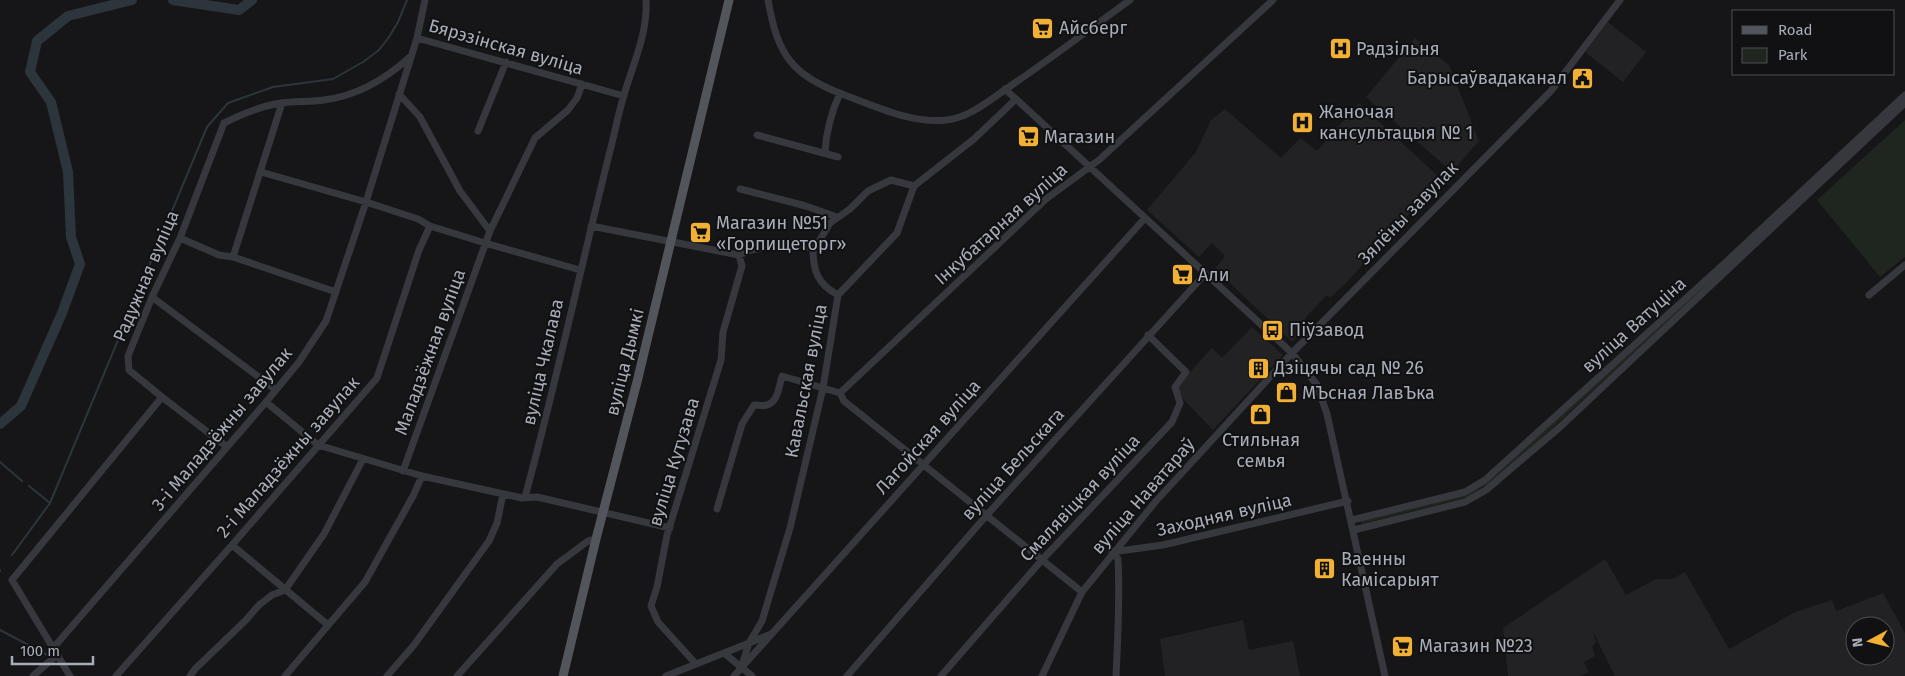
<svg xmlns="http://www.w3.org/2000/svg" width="1905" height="676" viewBox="0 0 1905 676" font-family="'Fira Sans',sans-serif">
<rect width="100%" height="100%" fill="#161618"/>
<!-- built -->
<path fill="#222225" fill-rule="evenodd" d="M1608 22 1646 52 1623 82 1585 52Z
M1415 38 1449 65 1479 141 1452 172 1366 97Z
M1359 103 1441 179 1346 283 1330 298 1327 295 1305 318 1307 326 1292 342 1215 269 1225 256 1212 243 1199 257 1147 210 1196 152 1211 120 1225 109 1281 158 1300 138 1317 151Z
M1252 327 1283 355 1213 430 1183 399 1179 392 1178 385 1212 348 1222 358Z
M1605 559 1626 595 1656 579H1672L1685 572 1729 649 1795 612 1832 600 1836 611 1883 593 1905 633V676H1615L1592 630 1596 642 1592 646 1595 656 1584 662 1589 672 1580 676H1508L1503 628ZM1855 626H1885V656H1855Z
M1243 620 1249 650 1293 641 1300 676H1165L1160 639Z"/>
<!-- green -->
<path fill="#1e261f" d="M1905 120V257L1880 277 1817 200Z
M1730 262 1731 264 1500 476 1468 497 1361 524V521L1467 494 1498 473Z"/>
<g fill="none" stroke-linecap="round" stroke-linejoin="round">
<!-- stream -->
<path stroke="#2c353c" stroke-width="2" d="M0 462 22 481
M50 503 207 127 228 103 273 87 333 79 363 62 379 50 389 37 398 22 407 0
M12 555 50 503 29 486
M0 571V570
M0 630 51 657"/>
<!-- river -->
<path stroke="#2c353c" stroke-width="10" d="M173 0 239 10 252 0
M0 424 21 406 62 313 80 264 71 237 68 172 51 102 30 72 37 41 68 16 132 0"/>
<!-- minor -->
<path stroke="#37383d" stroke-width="7" d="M768 0C778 57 792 75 847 96 877 107 913 124 946 120 969 118 990 100 1009 87 1050 59 1090 29 1130 0
M417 38 624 96
M1005 89 1292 353 1317 385 1327 414 1385 676
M399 94 420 117 460 191 490 231
M478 131 506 62
M757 135 838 157
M825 153C826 131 831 113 840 93
M261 172 366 202 418 219 430 226 485 243 580 270
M740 189 806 206 837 217
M591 226 739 255 751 250 790 243 813 248
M180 238 219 255 233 257 336 292
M233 257 282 103
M838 295C817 284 813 270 813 248L818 243 830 223 850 209 868 191 891 180 914 186
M1869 295 1905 265
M152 297 276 390
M840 393 1046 199 1099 160 1273 0
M162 397 227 447
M266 402 318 445 422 476 522 498 537 497 670 528
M403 471 490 231 535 138 568 110 577 98 582 84
M525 497C557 380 582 261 612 143 616 127 619 111 624 95 633 64 648 33 646 0
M717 509 742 424 754 405C758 405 763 406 767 405 778 402 779 386 782 376L840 393 844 401 854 409 1082 592
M1352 520 1465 492 1485 480 1726 262 1905 95
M1354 530 1465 502 1486 490 1560 427 1905 103
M232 545 328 625
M1112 552 1163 545 1348 501
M1112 552 1118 559C1120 598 1118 637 1116 676
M54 647 266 402 299 362 326 321 366 202 417 38 425 0
M724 653 752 676
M696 664 658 622 651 606 657 587 667 535 721 360 723 332 742 266 739 255
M742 665 749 643 771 634
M33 676 57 655
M70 676 12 580 162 397 129 370 128 356 152 297 180 238 224 123C242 114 261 106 281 103 295 101 310 102 324 100 357 96 387 78 411 56
M116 676 232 545 377 378 419 250 430 226
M190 676 195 669 246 620 259 605 272 595 285 590 324 534 363 459
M285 676 365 582 413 496 422 476
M387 676 414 645 489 541 497 523 503 494
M457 676 557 564 588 541 596 539
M666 676 749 643 762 621 790 528 823 388 838 295 897 233 914 186 974 139 1015 100
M734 676 1145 218
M847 676 986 516 1205 274
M941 676 1041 561 1172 422 1180 403 1175 387 1186 372 1148 335
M1042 676 1082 592 1156 501 1292 353 1551 91 1620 0"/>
<!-- major -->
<path stroke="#53555c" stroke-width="9" d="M563 676 596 539 637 382 729 0"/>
</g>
<!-- icons -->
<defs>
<symbol id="supermarket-square" viewBox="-11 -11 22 22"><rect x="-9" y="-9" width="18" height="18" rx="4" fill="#f2b134" stroke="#111113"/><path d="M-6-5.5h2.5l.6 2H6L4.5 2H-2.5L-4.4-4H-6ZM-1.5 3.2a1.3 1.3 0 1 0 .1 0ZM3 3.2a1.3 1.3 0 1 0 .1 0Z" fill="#111"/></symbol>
<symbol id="hospital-square" viewBox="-11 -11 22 22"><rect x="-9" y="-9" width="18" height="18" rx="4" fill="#f2b134" stroke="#111113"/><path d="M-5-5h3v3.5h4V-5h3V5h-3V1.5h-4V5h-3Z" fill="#111"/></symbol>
<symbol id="civic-square" viewBox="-11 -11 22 22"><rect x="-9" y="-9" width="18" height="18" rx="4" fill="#f2b134" stroke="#111113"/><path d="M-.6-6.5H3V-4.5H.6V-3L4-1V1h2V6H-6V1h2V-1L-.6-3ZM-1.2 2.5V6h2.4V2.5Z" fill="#111"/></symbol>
<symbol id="bus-square" viewBox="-11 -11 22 22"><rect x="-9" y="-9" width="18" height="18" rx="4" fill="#f2b134" stroke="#111113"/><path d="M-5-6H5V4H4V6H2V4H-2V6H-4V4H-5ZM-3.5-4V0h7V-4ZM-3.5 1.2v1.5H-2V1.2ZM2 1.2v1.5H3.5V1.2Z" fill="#111"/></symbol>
<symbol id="building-square" viewBox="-11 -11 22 22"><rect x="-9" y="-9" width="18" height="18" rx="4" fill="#f2b134" stroke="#111113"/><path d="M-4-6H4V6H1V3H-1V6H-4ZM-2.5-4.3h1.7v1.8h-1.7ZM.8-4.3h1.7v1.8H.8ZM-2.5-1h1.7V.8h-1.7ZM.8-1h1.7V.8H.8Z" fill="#111"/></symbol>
<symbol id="shop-square" viewBox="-11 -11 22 22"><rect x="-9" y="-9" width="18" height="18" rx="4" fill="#f2b134" stroke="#111113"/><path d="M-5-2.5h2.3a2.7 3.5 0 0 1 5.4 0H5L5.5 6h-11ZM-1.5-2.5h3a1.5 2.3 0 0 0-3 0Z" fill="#111"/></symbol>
</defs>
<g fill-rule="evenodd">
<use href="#supermarket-square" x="1030" y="16" width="25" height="25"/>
<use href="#hospital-square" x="1328" y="36" width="25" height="25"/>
<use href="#civic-square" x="1570" y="66" width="25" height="25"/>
<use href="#hospital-square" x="1290" y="110" width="25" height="25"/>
<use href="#supermarket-square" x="1016" y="124" width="25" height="25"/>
<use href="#supermarket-square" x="688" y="220" width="25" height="25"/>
<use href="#supermarket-square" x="1170" y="262" width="25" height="25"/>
<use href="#bus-square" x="1260" y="318" width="25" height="25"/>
<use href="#building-square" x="1246" y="356" width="25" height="25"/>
<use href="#shop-square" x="1274" y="380" width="25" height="25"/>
<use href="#shop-square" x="1248" y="402" width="25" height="25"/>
<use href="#building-square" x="1312" y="556" width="25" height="25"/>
<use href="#supermarket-square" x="1390" y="634" width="25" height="25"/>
</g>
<g text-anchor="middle" stroke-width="4" stroke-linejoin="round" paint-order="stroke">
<!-- poi labels -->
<g font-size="18" fill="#a8adb8" stroke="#111113" text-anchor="start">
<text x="1059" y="34">Айсберг</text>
<text x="1356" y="55">Радзільня</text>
<text x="1567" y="84" text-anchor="end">Барысаўвадаканал</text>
<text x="1319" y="118">Жаночая<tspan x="1319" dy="21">кансультацыя № 1</tspan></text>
<text x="1044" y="143">Магазин</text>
<text x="716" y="229">Магазин №51<tspan x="716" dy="21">«Горпищеторг»</tspan></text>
<text x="1198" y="281">Али</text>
<text x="1289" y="336">Піўзавод</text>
<text x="1274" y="374">Дзіцячы сад № 26</text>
<text x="1302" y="399">МЪсная ЛавЪка</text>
<text x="1261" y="446" text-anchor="middle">Стильная<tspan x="1261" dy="21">семья</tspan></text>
<text x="1341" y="565">Ваенны<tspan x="1341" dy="21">Камісарыят</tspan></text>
<text x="1419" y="652">Магазин №23</text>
</g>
<!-- street labels -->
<g font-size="18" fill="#a8adb8" stroke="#111113">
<text transform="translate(506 47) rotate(16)" y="6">Бярэзінская вуліца</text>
<text transform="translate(1408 213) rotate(-46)" y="6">Зялёны завулак</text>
<text transform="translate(1001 224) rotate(-42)" y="6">Інкубатарная вуліца</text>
<text transform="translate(146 276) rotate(-67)" y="6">Радужная вуліца</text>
<text transform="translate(1634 325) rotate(-42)" y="6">вуліца Ватуціна</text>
<text transform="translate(430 352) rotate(-70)" y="6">Маладзёжная вуліца</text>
<text transform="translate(543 362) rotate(-77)" y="6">вуліца Чкалава</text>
<text transform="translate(625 362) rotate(-76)" y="6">вуліца Дымкі</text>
<text transform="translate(806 381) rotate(-79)" y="6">Кавальская вуліца</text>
<text transform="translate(222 429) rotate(-50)" y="6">3-і Маладзёжны завулак</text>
<text transform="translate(928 437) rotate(-48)" y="6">Лагойская вуліца</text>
<text transform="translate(288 457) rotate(-49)" y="6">2-і Маладзёжны завулак</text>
<text transform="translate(674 462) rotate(-73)" y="6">вуліца Кутузава</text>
<text transform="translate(1013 464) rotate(-48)" y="6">вуліца Бельскага</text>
<text transform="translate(1143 496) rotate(-49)" y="6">вуліца Наватараў</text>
<text transform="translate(1080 498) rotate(-47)" y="6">Смалявіцкая вуліца</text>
<text transform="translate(1224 515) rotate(-13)" y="6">Заходняя вуліца</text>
</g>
</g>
<!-- legend -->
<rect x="1732" y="10" width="162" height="65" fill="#111113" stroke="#4d4f55"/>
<rect x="1742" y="26" width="25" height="8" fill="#53555c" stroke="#4d4f55"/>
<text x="1778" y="35" font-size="15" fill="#a8adb8">Road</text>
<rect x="1742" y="48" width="25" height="15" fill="#1e261f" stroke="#4d4f55"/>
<text x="1778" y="60" font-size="15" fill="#a8adb8">Park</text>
<!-- north arrow -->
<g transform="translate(1870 641) rotate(263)"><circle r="24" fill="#111113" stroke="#4d4f55"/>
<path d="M0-4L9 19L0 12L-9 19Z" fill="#f2b134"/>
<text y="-8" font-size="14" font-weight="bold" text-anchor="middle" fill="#a8adb8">N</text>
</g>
<!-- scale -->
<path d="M12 656v8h81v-8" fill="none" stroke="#a8adb8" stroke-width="2.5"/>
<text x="20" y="656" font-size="15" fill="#a8adb8" stroke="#111113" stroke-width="4" paint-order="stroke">100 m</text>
</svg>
